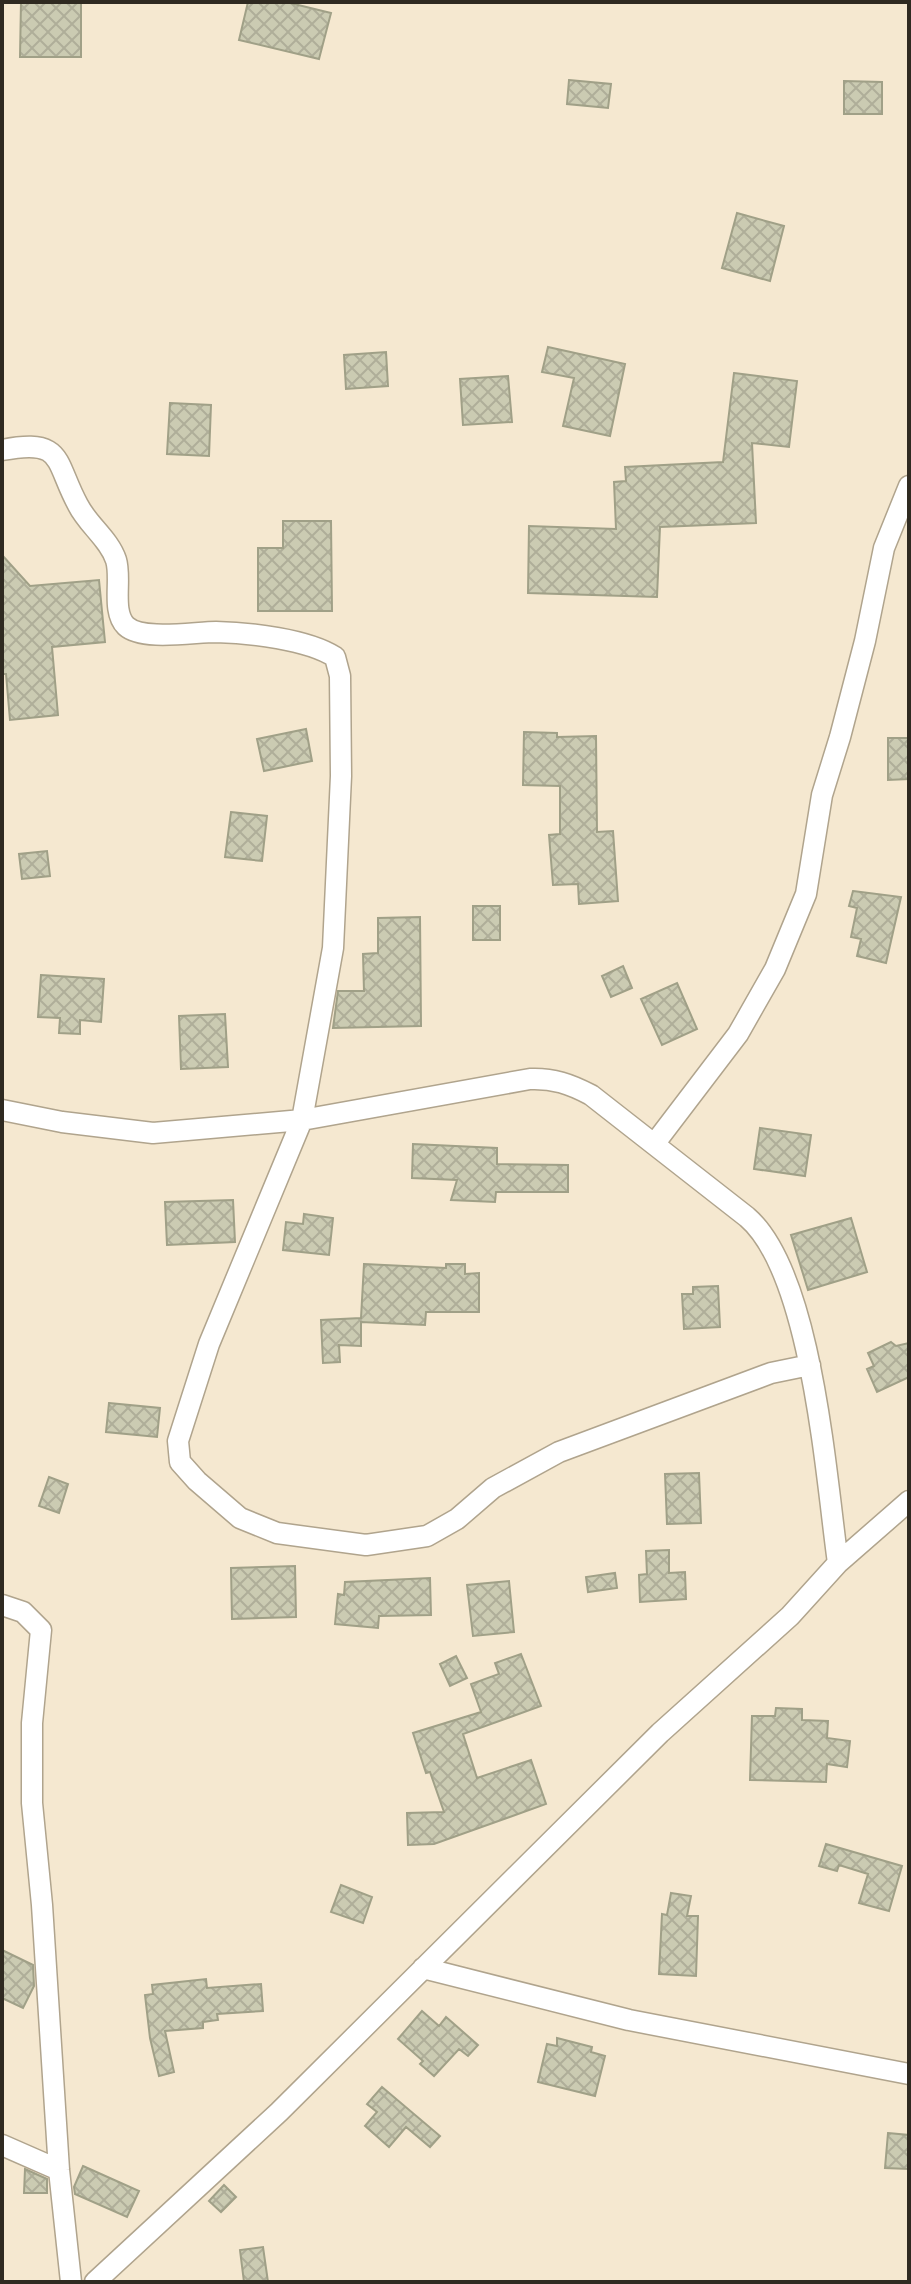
<svg xmlns="http://www.w3.org/2000/svg" width="911" height="2284" viewBox="0 0 911 2284" font-family="'PT Sans Narrow',sans-serif">
<defs>
<pattern id="building-cross-hatch" width="8" height="8" patternUnits="userSpaceOnUse" patternTransform="scale(2)"><rect width="8" height="8" fill="#cbcbb2"/><path d="M0 0l8 8M0 8l8-8" fill="none" stroke="#afae99"/></pattern>
</defs>
<rect width="100%" height="100%" fill="#f5e8d0"/>
<!-- building -->
<path fill="url(#building-cross-hatch)" stroke="#a0a087" stroke-width="2" d="M21 2H81V57H20Z
M248 2H286L331 13 319 59 239 40Z
M569 80 611 84 608 108 567 104Z
M844 81 882 82V114H844Z
M737 213 784 226 770 281 722 268Z
M548 347 625 364 610 436 563 426 574 378 542 372Z
M386 352 388 386 346 389 344 355Z
M734 373 797 381 789 447 752 443 756 523 660 527 657 597 528 593 529 526 616 529 614 482 626 481 625 467 723 462Z
M508 376 512 422 463 425 460 379Z
M170 403 211 405 209 456 167 454Z
M283 521H331L332 611H258V548H283Z
M2 555 30 586 99 580 105 642 52 647 58 715 10 720 6 674H2Z
M306 729 312 761 264 771 257 739Z
M524 732 557 733V737L596 736 597 832 613 831 618 901 579 904 578 884 553 885 549 835 560 834V786L523 785Z
M888 738H909V779L888 780Z
M231 812 267 816 262 861 225 857Z
M47 851 50 876 22 879 19 854Z
M853 891 901 897 886 963 857 956 861 939 851 937 857 908 849 906Z
M473 906H500V940H473Z
M420 917 421 1026 333 1028 338 991H364L363 954 378 953V918Z
M623 966 632 988 611 997 602 976Z
M41 975 104 979 101 1022 80 1020V1034L59 1033 60 1018 38 1017Z
M677 983 697 1029 662 1045 641 999Z
M225 1014 228 1067 181 1069 179 1016Z
M760 1128 811 1135 805 1176 754 1169Z
M413 1144 497 1148V1164L568 1165V1192H496L495 1202 451 1200 457 1180 412 1178Z
M233 1200 235 1242 167 1245 165 1202Z
M304 1214 333 1218 329 1255 283 1250 286 1222 303 1224Z
M851 1218 867 1272 808 1290 791 1235Z
M364 1264 446 1268V1264H465V1274L479 1273V1312H426L425 1325 361 1322V1346L339 1345 340 1362 323 1363 321 1320 361 1318Z
M718 1286 720 1327 684 1329 682 1294H693V1287Z
M891 1342 896 1346 909 1343V1377L877 1392 867 1369 874 1366 868 1353Z
M109 1403 160 1408 157 1437 106 1432Z
M699 1473 701 1523 667 1524 665 1474Z
M49 1477 68 1484 59 1513 39 1506Z
M669 1550V1573L685 1572 686 1599 640 1602 639 1575 647 1574 646 1551Z
M295 1566 296 1617 232 1619 231 1568Z
M615 1573 617 1588 588 1592 586 1577Z
M430 1578 431 1615 379 1616 378 1628 335 1624 338 1594 344 1595 345 1582Z
M509 1581 514 1632 473 1636 467 1585Z
M521 1654 541 1706 463 1734 477 1778 531 1760 546 1804 434 1844 408 1845 407 1813 444 1812 430 1772 426 1773 413 1733 481 1712 471 1684 499 1674 495 1663Z
M456 1656 467 1678 450 1686 440 1664Z
M776 1708 802 1709V1720L828 1721 827 1738 850 1741 847 1767 827 1764 826 1782 750 1780 752 1716H775Z
M826 1844 902 1866 889 1911 859 1903 868 1874 839 1865 837 1871 819 1866Z
M341 1885 372 1897 363 1923 331 1912Z
M671 1893 691 1896 687 1916H698L696 1976 659 1974 662 1914 667 1915Z
M2 1950 33 1965 34 1986 23 2008 2 1998Z
M206 1979 207 1988 261 1984 263 2011 217 2014 218 2020 203 2022V2028L165 2031 174 2072 159 2076 150 2038 145 1995 153 1994 152 1985Z
M422 2011 439 2026 446 2017 478 2045 468 2056 459 2049 434 2076 420 2064 423 2061 398 2039Z
M557 2038 592 2047 591 2052 605 2056 595 2096 538 2082 547 2044 557 2046Z
M382 2087 440 2136 430 2147 406 2127 389 2147 365 2126 377 2112 367 2104Z
M888 2133 909 2135V2169L885 2168Z
M83 2166 139 2191 127 2217 75 2194 74 2187Z
M25 2169 47 2179V2193H24Z
M224 2185 236 2197 221 2212 209 2201Z
M263 2247 268 2282H244L240 2250Z"/>
<g fill="none" stroke-linecap="round" stroke-linejoin="round">
<defs>
<path id="minor" d="M2 450C65 438 54 461 78 505 88 525 109 539 116 560 122 579 111 611 126 626 142 641 194 632 216 632 250 633 307 639 335 657L340 676 341 776 333 948 302 1120 209 1344 178 1441 180 1462 197 1481 240 1518 277 1533 366 1545 427 1536 457 1519 493 1488 559 1452 771 1373 810 1365
M2 1110 62 1122 153 1133 302 1120 530 1079C553 1078 570 1084 591 1095L747 1217C812 1273 826 1477 838 1563
M655 1143 738 1034 775 969 806 894 822 795 840 737 865 641 884 548 909 486
M2 1605 23 1612 41 1630 32 1723V1803L42 1905 59 2170 71 2282
M423 1968 629 2020 909 2074
M2 2145 59 2170
M95 2282 279 2112 660 1733 790 1616 838 1563 909 1501"/>
</defs>
<!-- minor casing -->
<use href="#minor" stroke="#b0a48d" stroke-width="23"/>
<!-- minor -->
<use href="#minor" stroke="#fff" stroke-width="20"/>
</g>
<!-- border -->
<rect width="911" height="2284" fill="none" stroke="#2f2a21" stroke-width="8"/>
</svg>
